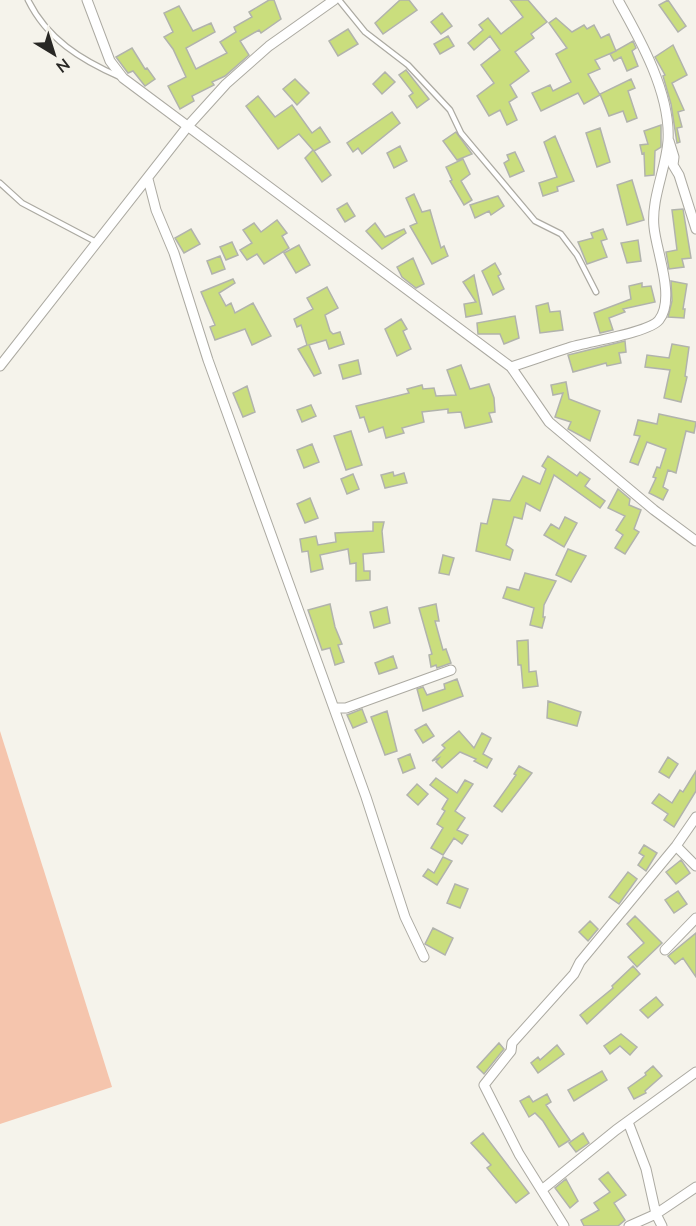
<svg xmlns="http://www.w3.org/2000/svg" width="696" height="1226" viewBox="0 0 696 1226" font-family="'Nunito Sans',sans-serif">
<rect width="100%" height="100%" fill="#f5f3eb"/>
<!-- green -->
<path fill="#f5c5ad" d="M0 731 112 1087 0 1124Z"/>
<!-- building -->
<path fill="#cade7d" stroke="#b1b3ac" stroke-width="1.5" d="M269 0H274L281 19 261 33 259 30 240 41 249 55 225 76 212 82 214 85 192 96 194 101 180 109 168 86 186 77 173 49 164 37 173 32 164 13 179 6 193 31 211 23 215 32 186 48 196 69 227 53 220 42 236 32 234 27 252 17 249 12Z
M400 0H409L417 10 383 34 375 23Z
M510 0H528L547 22 531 34 534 38 515 52 529 71 510 85 517 97 509 102 517 120 507 125 500 110 489 116 477 96 494 83 481 65 500 50 490 36 474 50 468 43 483 30 479 25 488 18 501 34 523 17Z
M668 0 686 26 678 32 659 5Z
M442 13 452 26 441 34 431 22Z
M556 18 572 32 584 25 587 29 594 25 601 38 609 34 616 51 595 60 600 69 588 74 600 95 584 104 578 93 541 111 532 93 550 85 553 91 571 82 556 54 567 48 549 23Z
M348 29 358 44 338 56 329 41Z
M448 36 454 46 440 54 434 44Z
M633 41 636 48 632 51 638 66 627 71 621 57 614 61 610 54Z
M673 45 687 75 672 83 684 110 678 112 682 127 677 128 680 142 677 143 671 104 663 76 665 75 655 57Z
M132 48 145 69 147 68 155 79 145 86 133 71 128 73 116 57Z
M406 70 429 99 417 108 409 96 413 93 399 75Z
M385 72 395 82 382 94 373 84Z
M295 79 309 93 297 105 283 89Z
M631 79 635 88 628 91 637 118 627 122 623 111 609 116 600 94Z
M258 96 275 117 292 105 312 133 320 127 330 142 314 151 331 175 322 182 305 158 313 150 299 134 278 149 246 106Z
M392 112 400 123 362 154 358 148 353 152 347 143Z
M661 125V147L655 151 654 175 645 176 644 153 642 154 640 145 648 144 644 131Z
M600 128 610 162 597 167 586 133Z
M456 132 472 154 457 160 443 141Z
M555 136 574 181 557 187 558 191 543 196 539 183 557 177 544 142Z
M400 146 407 161 394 168 387 153Z
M515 152 524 171 510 177 504 163 509 160 507 155Z
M463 159 470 174 461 181 472 200 464 205 450 181 452 180 446 167Z
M632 180 644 220 627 225 617 185Z
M414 194 422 212 430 210 441 248 444 246 448 256 432 264 410 226 417 223 406 198Z
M498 196 504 206 491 215 489 211 475 218 470 205Z
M347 203 355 216 345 222 337 209Z
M683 209 691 258 682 259 684 267 669 269 666 252 677 250 672 210Z
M277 220 287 233 282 236 289 248 264 264 257 254 247 260 240 250 252 243 243 230 254 223 261 232Z
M375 223 385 237 404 229 406 233 382 249 366 231Z
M191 229 200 244 184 253 175 238Z
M603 229 607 239 601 241 607 257 587 264 578 242 593 238 591 233Z
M638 240 641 261 627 263 621 243Z
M232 242 238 255 226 260 220 247Z
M299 245 310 265 296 273 284 253Z
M220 256 225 269 212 274 207 261Z
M413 258 424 284 416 288 402 277 397 267Z
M495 263 501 274 498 276 504 289 493 295 482 271Z
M474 275 482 314 466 317 464 304 476 302 463 282Z
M233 279 235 283 219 293 226 306 231 303 235 313 253 303 271 336 252 345 245 329 215 340 210 327 215 325 201 292Z
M671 281 687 284 683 309H685L684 318 668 317 672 301Z
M642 283V287L651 286 655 302 623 309 625 312 609 318 613 330 600 333 594 313 631 299 629 286Z
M327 287 338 308 325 315 330 331 333 334 340 332 344 344 329 349 326 340 309 345 321 373 314 376 298 349 307 345 301 325 297 327 294 319 313 309 307 298Z
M548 303 550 312 560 311 563 330 540 333 536 306Z
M515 316 519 338 504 344 500 334H478L477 323Z
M401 319 407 329 403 331 411 349 397 356 385 329Z
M625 341 626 352 619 353 621 363 607 366 606 363 573 372 568 355Z
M672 344 689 347 685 376 687 377 681 402 664 398 670 370 645 367 647 355 669 358Z
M358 360 361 374 343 379 339 365Z
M461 365 470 389 489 384 494 398 495 412 489 413 492 422 465 428 461 412 448 413V409L422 412 424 422 402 428 404 433 386 438 383 427 369 432 364 417 360 418 356 406 409 393 407 389 422 385 423 389 434 388 436 396 456 395 447 370Z
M566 382 569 399 600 411 590 441 568 429 571 422 555 417 563 393 553 395 551 385Z
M247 386 255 412 243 417 233 393Z
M311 405 316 416 302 422 297 410Z
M659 414 696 422 694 433 686 431 676 473 668 470 663 487 668 490 663 500 649 493 656 478 653 477 657 467 660 468 666 449 647 442 638 465 630 462 640 436 634 435 638 420 657 424Z
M351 431 362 465 346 470 334 436Z
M312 444 319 462 304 468 297 450Z
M548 456 577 476 580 472 590 479 585 486 605 501 600 508 554 475 540 511 526 503 522 519 514 517 506 545 513 550 510 560 476 551 481 523 487 524 493 499 510 501 523 476 540 484 546 469 542 466Z
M393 472 394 476 404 473 407 483 385 488 381 475Z
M353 474 359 489 347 494 341 479Z
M618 489 630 499 629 505 641 510 634 529 639 532 625 554 615 548 623 535 616 530 625 516 608 508Z
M310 498 318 518 305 523 297 504Z
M565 517 577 523 564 547 544 535 551 524 559 529Z
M373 522H384L382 531 384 552 363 554 364 571H370V580L356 581V563L350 564 348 549 320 555 323 569 311 572 308 551 302 552 300 539 316 536 318 545 336 542 335 533 373 531Z
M568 549 586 556 571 582 556 575Z
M443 555 454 558 449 575 439 573Z
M525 573 556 581 544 605 543 617H545L542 628 530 625 534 608 503 598 507 587 519 590Z
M330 604 335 627 342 644 338 645 344 662 335 665 330 648 322 650 308 610Z
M436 604 439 621H435L443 650 446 649 451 663 437 668 436 665 431 667 429 655 432 654 419 608Z
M387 607 390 623 374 628 370 612Z
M528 640 529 672 536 671 538 686 523 688 521 665H518L517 641Z
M393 656 397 668 379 674 375 663Z
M457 679 463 696 423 711 417 689 423 687 427 695 445 689 444 684Z
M548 701 581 712 577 726 547 718Z
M362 709 367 722 353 728 347 715Z
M387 711 397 751 385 755 371 717Z
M426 724 434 736 423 743 415 730Z
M459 731 474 748 482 733 491 738 483 754 492 759 487 768 474 761 476 759 460 752 442 768 436 762 439 758 432 761 445 748 442 745Z
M410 754 415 768 403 773 398 759Z
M668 757 678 764 669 778 659 772Z
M519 766 532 773 502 812 494 806 516 775 514 774Z
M696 771V791L674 827 664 820 668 814 652 803 659 794 672 803 680 790 683 792Z
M436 778 457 793 465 780 473 784 455 811 465 818 457 830 468 835 462 844 454 838 443 855 431 848 443 828 437 824 445 811 442 809 448 799 430 785Z
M417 784 428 794 418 805 407 795Z
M644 845 657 853 646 871 638 865 644 856 639 853Z
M443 857 452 861 437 885 423 876 428 869 434 873Z
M681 860 690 873 676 884 666 872Z
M628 872 637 879 619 904 609 897Z
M455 884 468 889 460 908 447 903Z
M678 891 687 904 674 913 665 900Z
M635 916 662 943 637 967 628 957 644 943 627 924Z
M590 921 598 929 588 941 579 932Z
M433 928 453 938 445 955 425 944Z
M696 933V977L683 958 675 964 668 956Z
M633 966 640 974 587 1024 580 1015 613 988 612 986Z
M656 997 663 1005 648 1018 640 1010Z
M621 1034 637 1047 630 1055 620 1046 610 1054 604 1046Z
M499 1043 504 1049 484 1074 477 1067Z
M557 1045 564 1054 538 1073 531 1063 538 1057 540 1060Z
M653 1066 662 1076 645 1091 646 1093 634 1099 628 1088 646 1075 645 1073Z
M602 1071 607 1080 574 1101 568 1090Z
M547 1094 551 1102 546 1105 570 1140 559 1147 543 1121 535 1113 529 1117 520 1101 529 1096 533 1102Z
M483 1133 529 1193 516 1203 487 1168 491 1165 471 1143Z
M583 1133 589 1143 576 1152 569 1143Z
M608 1172 626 1195 614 1203 625 1220 618 1226H584L581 1220 599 1210 594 1203 610 1192 599 1179Z
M566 1179 578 1201 570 1208 555 1188Z"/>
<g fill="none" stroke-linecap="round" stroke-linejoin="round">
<defs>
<path id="lane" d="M28 0C47 39 81 60 120 77
M339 0 365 32 408 65 450 110 461 133 535 221 561 234 577 255 596 292
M0 183 22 203 96 242"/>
<path id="street" d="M87 0 110 61 123 78 511 367 549 422 654 510 696 541
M669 141 674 157 673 165 679 175 696 229
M148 179 156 210 174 253 208 360 366 797 405 917 424 957
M0 366 188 126 226 84 269 46 334 0
M511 367C530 361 549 354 568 348 585 342 649 333 659 320 676 298 656 251 654 227 651 199 666 169 668 141 671 94 640 39 618 0
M334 708H346L451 670
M676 846 696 866
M665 950 696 918
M628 1122 646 1169 656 1214 662 1226
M543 1189 616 1130 696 1072
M564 1226 519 1154 484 1085 511 1051 512 1043 574 974 580 962 676 846 696 817
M629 1226 656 1214 696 1187"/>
</defs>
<!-- lane casing -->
<use href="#lane" stroke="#acaaa2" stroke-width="7"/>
<!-- street casing -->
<use href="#street" stroke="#acaaa2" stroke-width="11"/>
<!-- lane -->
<use href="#lane" stroke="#fff" stroke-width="4.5"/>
<!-- street -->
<use href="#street" stroke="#fff" stroke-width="9"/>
</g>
<!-- north arrow -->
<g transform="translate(54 54) rotate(142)" stroke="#f5f3eb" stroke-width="4.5" paint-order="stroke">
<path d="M0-4.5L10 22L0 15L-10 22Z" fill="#282724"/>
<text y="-9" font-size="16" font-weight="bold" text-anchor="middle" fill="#282724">N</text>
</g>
</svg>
